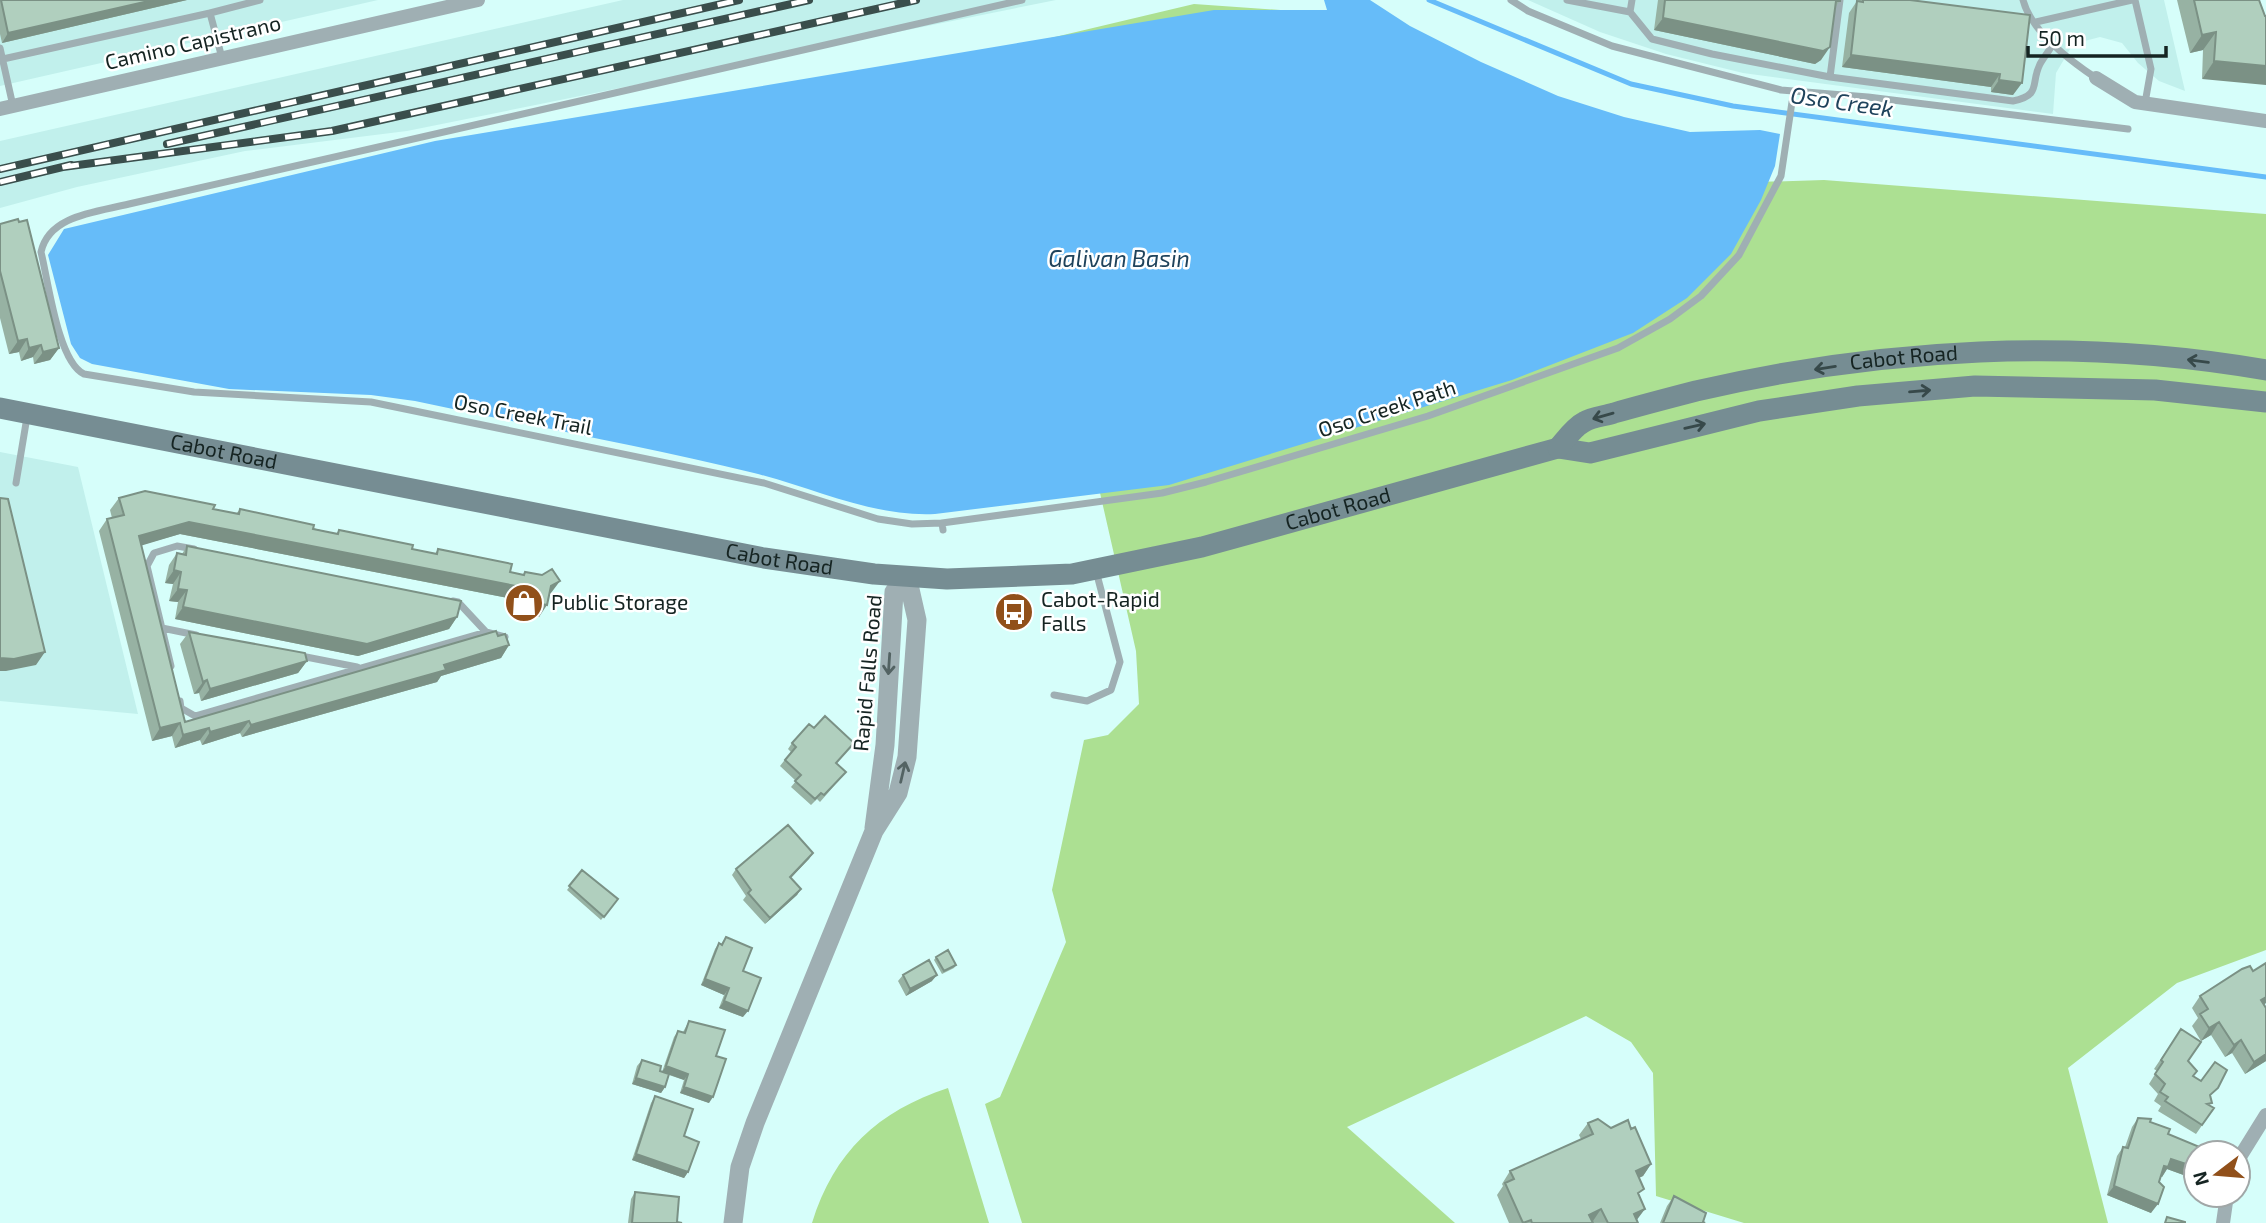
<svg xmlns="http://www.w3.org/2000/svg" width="2266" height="1223" viewBox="0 0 2266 1223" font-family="'Exo 2',sans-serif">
<rect width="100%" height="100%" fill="#d6fefa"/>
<!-- built -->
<path fill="#c1f0ec" d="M0 0H378L0 86Z
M623 0H1056L407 131 245 151 77 187 0 208V141Z
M1528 0H2164L2185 91 2159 81 2138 63 2122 43 2100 37 2073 44 2056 73 2053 114 1743 73 1666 54 1600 32Z
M0 452 78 467 138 714 0 701Z"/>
<!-- green -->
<path fill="#ace092" d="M1194 4 1322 13 1692 184 1824 180 2266 214V950L2177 983 2068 1068 2108 1223H1744L1656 1196 1653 1073 1631 1042 1586 1016 1347 1127 1455 1223H1022L985 1104 1000 1097 1066 942 1052 890 1084 740 1108 735 1139 704 1136 651 1093 462 113 260Z
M948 1088 989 1223H812C834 1152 878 1111 948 1088Z"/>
<!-- water -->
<path fill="#66bcf9" d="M1324 0H1370L1410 26 1481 62 1558 96 1624 117 1690 132 1760 130 1780 134 1775 166 1761 200 1731 254 1687 298 1633 333 1512 380 1169 485 935 514C872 517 814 488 754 473 642 446 528 425 415 401L371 395 229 389 92 364 80 358 71 344 48 255 64 229 435 141 1214 10H1327Z"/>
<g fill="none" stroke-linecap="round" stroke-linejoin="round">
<!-- stream -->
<path stroke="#66bcf9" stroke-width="5" d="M1429 0 1631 84 1733 106 2266 177"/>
<!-- service -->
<path stroke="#9fafb3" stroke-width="7" d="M1511 0 1528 11 1612 46 1781 90 1868 97 2128 129
M1567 0 1630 12 1632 0
M2023 0C2031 31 2069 60 2096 78
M2135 0 2151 69 2145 103
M1630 12 1652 39 1712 54 1830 77 2013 101C2042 95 2030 84 2040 64 2044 57 2049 51 2053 44
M2036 22 2132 0
M0 48 13 106
M222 58 210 13 260 0
M3 59 210 13
M1830 77 1840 0
M16 483 27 417
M942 523 1162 493 1206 482 1428 416 1618 348 1670 319 1701 296 1739 255 1781 176 1792 102
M943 530 942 523 912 524 878 519 764 483 371 402 194 392 84 374C58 362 48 280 41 252 49 215 97 212 129 204L1022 0
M453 601 458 602 486 632 505 637
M162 628 196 635
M296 655 357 667
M171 666 147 566 154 553 177 546 194 549
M1054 695 1087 701 1111 690 1120 662 1096 571
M180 701 181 708 195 716 486 632"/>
<!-- minor -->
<path stroke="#9fafb3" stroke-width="14" d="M2096 78 2135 102 2266 121
M0 109 478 0
M2238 1160 2266 1115
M2223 1223 2227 1195"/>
<!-- tertiary -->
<path stroke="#9fafb3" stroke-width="19" d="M874 828 885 745 894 592 907 576
M733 1223 740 1167 755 1123 874 831 898 793 907 757 917 620 907 576"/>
<!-- secondary -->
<g stroke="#768d93" stroke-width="21">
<path id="s1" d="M0 408 764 558 874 574 947 579 1072 574 1202 547 1558 448 1590 453 1759 411 1858 396 1975 386 2155 390 2266 402"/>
<path id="s2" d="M1558 448C1565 440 1574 427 1584 422 1592 417 1605 416 1614 413 1642 405 1669 398 1696 391 1881 348 2078 337 2266 370"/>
</g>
<defs>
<path id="rail" d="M167 144 809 0
M63 167 332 131 916 0
M0 169 739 0
M0 182 71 165"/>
</defs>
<!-- rail casing -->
<use href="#rail" stroke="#3a4e4c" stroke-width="8"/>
<!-- rail -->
<use href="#rail" stroke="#fff" stroke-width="5" stroke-dasharray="16" stroke-linecap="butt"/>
</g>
<!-- wall -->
<path fill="#97b2a3" d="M0 0H187L2 43 0 34Z
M1658 0H1840L1835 8 1821 60 1815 64 1654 30Z
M1859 0H1910L2030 15 2013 95 1991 92V87L1842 67 1849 13 1857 1Z
M2177 0H2259L2202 79 2203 50 2190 53Z
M0 224 59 348 50 360 34 364 33 357 21 361 19 352 9 354 0 318Z
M119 498 213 509 236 514 240 509 336 534 339 530 412 549 435 554 438 549 510 572 523 575 525 572 551 593 549 594 539 617 511 612 506 608 508 598 180 534 141 545 185 722 498 636 509 645 501 658 441 676 437 682 242 737 240 733 202 745 200 740 175 748 172 736 152 741 99 531 107 519 112 518 110 510Z
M187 546 457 617 449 629 358 656 175 619 178 602 169 601 173 584 165 583 169 565 177 553 182 554Z
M189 632 307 661 298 673 201 701 199 693 194 694 180 644Z
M814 728 854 743 836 764 841 778 820 802 817 799 811 805 791 787 796 781 780 766 791 752 788 749 792 743Z
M813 853 791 878 801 889 797 895 765 924 743 900 746 896 732 875 736 869Z
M582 870 618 899 601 920 567 890Z
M726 937 743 971V1017L719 1008 724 995 701 985 715 949 719 943 721 944Z
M936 957 956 965 954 968 942 974 934 960Z
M2266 963V1003L2264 1004 2266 1008V1061L2245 1074 2232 1053 2225 1057 2211 1035 2201 1041 2192 1026 2198 1018 2192 1008 2200 996 2253 971Z
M903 975 932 981 906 996 898 981Z
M689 1021 716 1056 709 1103 680 1093 684 1080 669 1075 665 1087 661 1093 632 1084 637 1066 642 1060 662 1072 674 1037 678 1031 683 1032Z
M2181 1029 2188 1061 2193 1076 2211 1098 2210 1106 2214 1108 2196 1134 2158 1111 2161 1106 2154 1101 2158 1094 2149 1084 2157 1071 2154 1069Z
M655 1096 684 1136 688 1172 684 1178 632 1160 651 1103Z
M2138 1118 2150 1122 2168 1134 2195 1167 2189 1177 2167 1169 2162 1177 2161 1176 2159 1182 2151 1213 2107 1195 2117 1156 2123 1147H2125L2132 1127Z
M1588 1123 1611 1128 1631 1129 1651 1164 1643 1176 1639 1178V1197L1637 1220 1638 1223H1509L1497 1195 1503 1186 1502 1184 1510 1171 1581 1139 1579 1135Z
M635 1192 677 1222 682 1223H628L631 1199Z
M1674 1196 1703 1222 1705 1223H1660L1667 1206Z"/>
<!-- shaded-wall -->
<path fill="#7b9185" d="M153 0H187L2 43 8 33Z
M1663 18 1830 47 1821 60 1815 64 1654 30Z
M2216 32 2203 50 2190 53 2202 35Z
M1851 55 2000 74 1991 87 1842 67Z
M2214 61 2266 66V85L2202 79Z
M1999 80 2022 83 2013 95 1991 92Z
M27 339 19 352 9 354 18 341Z
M41 345 33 357 21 361 29 348Z
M59 348 50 360 34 364 43 352Z
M189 522 516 586 508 598 180 534 130 549 139 536Z
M174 570 181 572 173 584 165 583Z
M560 581 551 593 542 599 551 586Z
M178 589 187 590 178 602 169 601Z
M520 600 547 605 539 617 511 612Z
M183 607 457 617 449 629 358 656 175 619Z
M509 645 501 658 441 676 437 682 242 737 251 725Z
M45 652 36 665 6 671H0V658Z
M307 661 298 673 201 701 210 689Z
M207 680 199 693 194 694 203 682Z
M249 721 240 733 202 745 210 732Z
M180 723 172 736 152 741 160 728Z
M209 728 200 740 175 748 183 735Z
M813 853 809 859 786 883 790 877Z
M801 889 797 895 765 924 770 918Z
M937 975 932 981 906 996 910 989Z
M705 979 729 988 724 995 701 985Z
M2266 997V1003L2253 1012 2261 1000Z
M724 1001 748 1011 743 1017 719 1008Z
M2219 1022 2211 1035 2201 1041 2209 1028Z
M2241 1040 2232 1053 2225 1057 2234 1045Z
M2266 1054V1061L2245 1074 2254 1062Z
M666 1066 688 1074 684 1080 662 1072Z
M636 1078 665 1087 661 1093 632 1084Z
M684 1087 713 1097 709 1103 680 1093Z
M636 1154 688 1172 684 1178 632 1160Z
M2171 1159 2195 1167 2189 1177 2167 1169 2162 1177 2158 1175 2164 1166Z
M1651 1164 1643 1176 1627 1183 1636 1171Z
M2114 1186 2158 1204 2151 1213 2107 1195Z
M1601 1209 1593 1221 1589 1215Z
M1645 1209 1636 1221 1634 1214Z"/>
<!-- building -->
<path fill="#b0cfbe" stroke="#7b9185" stroke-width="2" d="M1 0H153L8 33Z
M1665 0H1840V1H1836L1830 47 1823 51 1663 18Z
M1863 0H1910L2030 15 2022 83 1999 80 2000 74 1851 55 1857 1 1863 2Z
M2194 0H2259L2265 16H2266V66L2214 61 2216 32 2202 35Z
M18 219 19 222 27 220 59 348 43 352 41 345 29 348 27 339 18 341 0 271V224Z
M145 491 215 505 213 509 239 514 240 509 314 525 313 529 338 534 339 530 413 545 412 549 437 554 438 549 512 564 510 572 524 575 525 572 542 575 552 569 560 581 551 586 547 605 520 600 515 596 516 586 189 522 139 536 185 722 496 631 498 636 505 634 509 645 444 665 446 670 251 725 249 721 210 732 209 728 183 735 180 723 160 728 107 519 124 515 119 498Z
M0 498 8 499 45 652 14 659 0 658Z
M187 546 461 601 457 617 367 644 183 607 187 590 178 589 181 572 174 570 177 553 186 555Z
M189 632 305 653 307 661 210 689 207 680 203 682Z
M825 716 854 743 836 763 846 772 824 795 821 793 815 799 795 781 801 775 785 760 796 747 792 743 809 724 814 728Z
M788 825 813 853 790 877 801 889 770 918 748 893 751 890 736 869Z
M582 870 618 899 604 917 569 886Z
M726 937 752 948 743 971 761 978 748 1011 724 1001 729 988 705 979 719 943 722 945Z
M948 950 956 965 944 971 936 957Z
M929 960 937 975 910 989 903 975Z
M2266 963V997L2261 1000 2266 1008V1054L2254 1062 2241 1040 2234 1045 2219 1022 2209 1028 2200 1014 2208 1009 2200 996 2242 969 2250 966 2253 971Z
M689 1021 725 1030 716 1056 726 1059 713 1097 684 1087 688 1074 666 1066 678 1031 685 1033Z
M2181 1029 2201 1042 2188 1061 2197 1071 2193 1076 2201 1081 2215 1062 2227 1070 2218 1088 2210 1095 2212 1103 2207 1104 2214 1108 2202 1125 2165 1101 2168 1097 2160 1092 2165 1084 2155 1074 2163 1062 2161 1060Z
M642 1060 661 1066 660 1071 669 1074 665 1087 636 1078Z
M655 1096 693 1109 684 1136 699 1142 688 1172 636 1154Z
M2138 1118 2151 1119 2150 1122 2170 1129 2168 1134 2202 1148 2200 1153H2196L2195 1167 2171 1159 2168 1167 2164 1166 2159 1182 2164 1187 2158 1204 2114 1186 2123 1147 2128 1148Z
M1598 1119 1611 1128 1628 1120 1631 1129 1635 1127 1651 1164 1636 1171 1644 1189 1638 1193 1645 1209 1634 1214 1638 1223H1608L1601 1209 1589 1215 1593 1223H1532L1531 1220 1523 1223 1505 1183 1514 1179 1510 1171 1593 1134 1588 1123Z
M635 1192 679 1197 677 1222 682 1223H632Z
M1674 1196 1706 1213 1703 1222 1705 1223H1663Z
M2167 1217 2185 1222V1223H2165Z"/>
<!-- one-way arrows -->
<defs><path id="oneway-shaft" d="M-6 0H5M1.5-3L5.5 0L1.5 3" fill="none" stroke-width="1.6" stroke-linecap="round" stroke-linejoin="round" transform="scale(1.75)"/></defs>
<g stroke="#37494a">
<use href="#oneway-shaft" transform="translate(2198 361) rotate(-173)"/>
<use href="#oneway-shaft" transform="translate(1825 368) rotate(171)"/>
<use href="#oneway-shaft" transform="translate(1920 391) rotate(-5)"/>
<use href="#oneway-shaft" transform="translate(1603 416) rotate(164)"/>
<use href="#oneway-shaft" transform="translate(1695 426) rotate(-13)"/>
</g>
<g stroke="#536363">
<use href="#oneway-shaft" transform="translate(889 664) rotate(94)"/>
<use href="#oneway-shaft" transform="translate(903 772) rotate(-77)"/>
</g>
<!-- icons -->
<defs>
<symbol id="shop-disc" viewBox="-11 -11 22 22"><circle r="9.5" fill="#91501a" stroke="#fff"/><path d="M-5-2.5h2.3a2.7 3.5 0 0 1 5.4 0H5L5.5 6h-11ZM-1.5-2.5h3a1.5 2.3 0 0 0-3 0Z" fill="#fff"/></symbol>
<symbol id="bus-disc" viewBox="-11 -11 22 22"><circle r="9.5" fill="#91501a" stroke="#fff"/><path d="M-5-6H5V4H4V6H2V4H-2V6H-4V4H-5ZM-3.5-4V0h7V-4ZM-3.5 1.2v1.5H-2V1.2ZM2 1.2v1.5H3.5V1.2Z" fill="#fff"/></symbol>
</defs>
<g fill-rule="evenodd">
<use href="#shop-disc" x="502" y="581" width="44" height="44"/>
<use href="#bus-disc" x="992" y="590" width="44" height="44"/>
</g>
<g text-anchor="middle" stroke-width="5" stroke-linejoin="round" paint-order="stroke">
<!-- street labels -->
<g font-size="21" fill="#152422" stroke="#fff">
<text transform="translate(193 43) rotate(-13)" y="7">Camino Capistrano</text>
<text dy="7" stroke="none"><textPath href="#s2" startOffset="364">Cabot Road</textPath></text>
<text transform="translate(1387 409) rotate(-18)" y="7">Oso Creek Path</text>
<text transform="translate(523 415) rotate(11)" y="7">Oso Creek Trail</text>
<text dy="7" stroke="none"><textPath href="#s1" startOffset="228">Cabot Road</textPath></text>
<text dy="7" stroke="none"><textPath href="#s1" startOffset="1362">Cabot Road</textPath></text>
<text dy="7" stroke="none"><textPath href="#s1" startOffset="794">Cabot Road</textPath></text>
<text transform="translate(868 673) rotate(-85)" y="7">Rapid Falls Road</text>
</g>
<!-- poi labels -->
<g font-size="21" fill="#152422" stroke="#fff" text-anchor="start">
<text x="1041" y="607">Cabot-Rapid<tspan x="1041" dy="24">Falls</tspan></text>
<text x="551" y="610">Public Storage</text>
</g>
<!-- water labels -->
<g font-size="23" font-style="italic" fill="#1f435c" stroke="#fff">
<text transform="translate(1842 102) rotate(8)" y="8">Oso Creek</text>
<text x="1119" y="267">Galivan Basin</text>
</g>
</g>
<!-- north arrow -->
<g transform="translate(2217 1174) rotate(254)"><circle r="33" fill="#ffffff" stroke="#a1a7a7" stroke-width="2"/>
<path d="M0-5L12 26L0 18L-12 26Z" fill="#91501a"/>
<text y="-10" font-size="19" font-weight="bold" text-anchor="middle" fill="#152422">N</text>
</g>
<!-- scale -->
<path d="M2028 46v10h138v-10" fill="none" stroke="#152422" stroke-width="3.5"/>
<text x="2038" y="46" font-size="21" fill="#152422" stroke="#ffffff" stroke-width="5" paint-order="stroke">50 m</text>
</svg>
